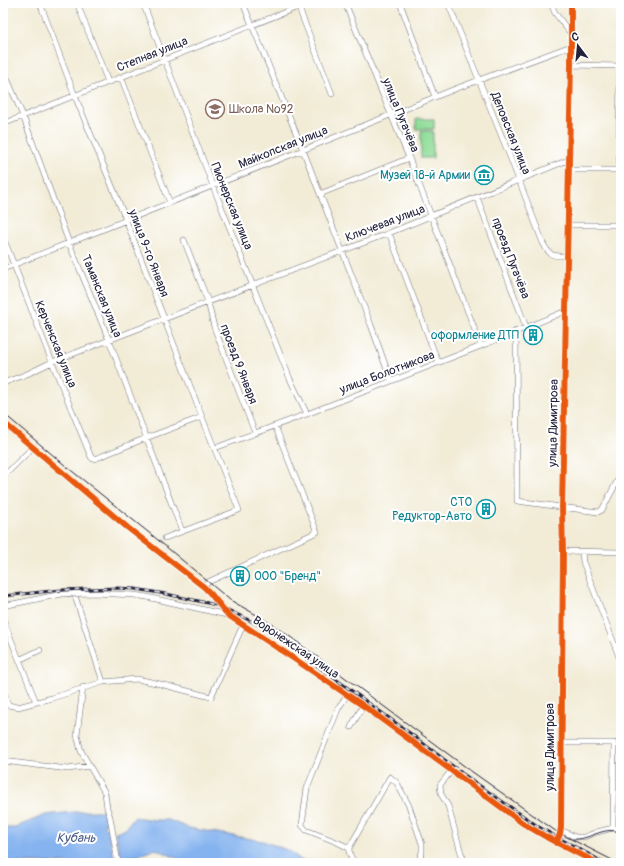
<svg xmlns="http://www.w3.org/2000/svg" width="624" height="866" viewBox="0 0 624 866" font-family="Pangolin,sans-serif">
<rect width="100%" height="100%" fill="#fff"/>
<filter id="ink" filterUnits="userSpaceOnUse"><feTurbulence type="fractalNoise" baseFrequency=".025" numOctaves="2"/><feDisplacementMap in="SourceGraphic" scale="8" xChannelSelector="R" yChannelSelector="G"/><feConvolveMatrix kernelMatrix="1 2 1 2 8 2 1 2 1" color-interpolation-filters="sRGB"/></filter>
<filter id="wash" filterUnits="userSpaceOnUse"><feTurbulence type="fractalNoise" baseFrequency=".012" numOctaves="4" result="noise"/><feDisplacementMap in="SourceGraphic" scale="16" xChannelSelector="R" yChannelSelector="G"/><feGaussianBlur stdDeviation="0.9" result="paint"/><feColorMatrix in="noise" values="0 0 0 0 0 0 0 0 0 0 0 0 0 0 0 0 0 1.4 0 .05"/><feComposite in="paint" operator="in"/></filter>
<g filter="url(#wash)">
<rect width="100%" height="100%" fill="#f2ecd7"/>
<!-- green -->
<path fill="#90dd9a" stroke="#59806a" d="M416 119H434V129H416Z
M421 131H433V158H421Z"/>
<!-- water -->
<path fill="#85b3ef" stroke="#546a95" d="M87 811H103L107 817 104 826 106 829 109 830V836L115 860 111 863H3V828H14L45 815 64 813Z
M134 817 155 820H168L189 828 263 841 290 851 302 861 323 860 325 863H188L156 849 137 856 121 858 115 832 124 830Z"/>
</g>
<g filter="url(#ink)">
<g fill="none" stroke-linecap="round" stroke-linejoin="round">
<defs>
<path id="minor" d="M40 3 75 96 126 220 202 417 239 510 165 538
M77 3 108 82
M143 3 213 186 290 379 307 414
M243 3 303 150 371 325 391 381
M297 3 332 94
M345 3 409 158 481 346
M400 3 435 97
M448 3 510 157 543 243C550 257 553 256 567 256
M551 3 555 13 571 34
M571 65 621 66
M3 69 23 116 69 243 109 340 182 531
M121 77 170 203
M3 124 308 3
M568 170H621
M619 170 620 66
M320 194 409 158
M477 197 526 327
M568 225H621
M389 233 438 362
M3 237 52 362 91 457 93 459 97 458 146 438 202 417
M184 240 208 302 214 327 255 433
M3 269 303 150 455 89 571 46
M516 331 517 501 598 512 602 510 621 474
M3 381 6 382 27 374 52 362 109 340 389 233 568 160
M3 401 5 407
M3 422 128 528 204 587 210 593 228 615 302 664 368 709 524 824 548 838 597 863
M215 448 307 414 481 346 566 311
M3 473 5 475 33 447
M563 551 621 552
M582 552 583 562 621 662
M204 587 208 582 317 532 275 426
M74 593 103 682
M3 606 62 594 94 593 134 595 147 597 227 615
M3 619 36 702
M19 660 40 650
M83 687 77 735 81 751 105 793 107 808 110 817 118 863
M3 690 8 705
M347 695 338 709 307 788 302 825 306 830 337 842 349 848
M3 704 18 707 52 698 103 682 137 679 156 683 211 697 243 625
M351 727 363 706
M3 761 68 769 90 766
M452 770 440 785 441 794 448 806 461 853 466 863
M613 828 621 829
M561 830 575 837H584L597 832 613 828 614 743H561
M556 843 560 834 561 827 563 551 562 508 571 65V3
M357 863C351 860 349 855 349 848L390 777 397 783 409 806 422 844V852L418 863"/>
</defs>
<!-- minor casing -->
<use href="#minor" stroke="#6b6972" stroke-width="6"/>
<!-- minor -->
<use href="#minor" stroke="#fff" stroke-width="5"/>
<!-- tram -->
<path stroke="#22223b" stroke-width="1" d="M3 413 67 467 158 540 230 600 262 618 289 636 471 771 557 832 618 863
M573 839C589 841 605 824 621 833"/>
<defs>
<path id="rail" d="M3 596 61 590 117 588 135 589 166 594 203 602 220 606 259 625 293 648 411 734 463 774 539 827 559 838 605 863"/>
</defs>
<!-- rail casing -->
<use href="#rail" stroke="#22223b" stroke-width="3"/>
<!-- rail -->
<use href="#rail" stroke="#fff" stroke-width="1.5" stroke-dasharray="4.5" stroke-linecap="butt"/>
<defs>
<path id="cycleway" d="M3 422 128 528 204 587 210 593 228 615 302 664 368 709 524 824 548 838 597 863
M556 843 560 834 561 827 563 551 562 508 571 65V3"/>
</defs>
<!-- cycleway casing -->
<use href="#cycleway" stroke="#fff" stroke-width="8"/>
<!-- cycleway -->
<use href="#cycleway" stroke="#e8590c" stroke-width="6"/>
</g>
</g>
<!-- icons -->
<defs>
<symbol id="school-ring" viewBox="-11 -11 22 22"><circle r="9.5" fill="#fff" stroke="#8d6e63" stroke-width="1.5"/><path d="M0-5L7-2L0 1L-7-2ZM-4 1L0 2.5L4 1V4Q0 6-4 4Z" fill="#8d6e63"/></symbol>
<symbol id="museum-ring" viewBox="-11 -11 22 22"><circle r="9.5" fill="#fff" stroke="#0f9aa8" stroke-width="1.5"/><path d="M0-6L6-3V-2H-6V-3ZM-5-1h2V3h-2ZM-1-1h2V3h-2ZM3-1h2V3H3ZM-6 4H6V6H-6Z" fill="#0f9aa8"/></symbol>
<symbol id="building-ring" viewBox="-11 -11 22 22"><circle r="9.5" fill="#fff" stroke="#0f9aa8" stroke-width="1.5"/><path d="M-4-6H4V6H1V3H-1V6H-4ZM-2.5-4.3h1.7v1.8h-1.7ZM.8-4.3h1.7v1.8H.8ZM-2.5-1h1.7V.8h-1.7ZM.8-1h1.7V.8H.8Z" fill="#0f9aa8"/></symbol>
</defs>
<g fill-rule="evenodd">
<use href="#school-ring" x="204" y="98" width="22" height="22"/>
<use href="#museum-ring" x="473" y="164" width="22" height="22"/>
<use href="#building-ring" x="522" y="324" width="22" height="22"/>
<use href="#building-ring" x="475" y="498" width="22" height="22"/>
<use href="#building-ring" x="229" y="565" width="22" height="22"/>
</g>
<g text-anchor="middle" stroke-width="4" stroke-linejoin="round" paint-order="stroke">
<!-- street labels -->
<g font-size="12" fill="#22223b" stroke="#fff">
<text transform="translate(152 54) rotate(-22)" y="4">Степная улица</text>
<text transform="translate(401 115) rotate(68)" y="4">улица Пугачёва</text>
<text transform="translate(511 133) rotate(68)" y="4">Деповская улица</text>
<text transform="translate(283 147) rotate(-22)" y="4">Майкопская улица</text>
<text transform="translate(232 206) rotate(68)" y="4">Пионерская улица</text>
<text transform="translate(385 223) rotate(-21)" y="4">Ключевая улица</text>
<text transform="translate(149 253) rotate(69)" y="4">улица 9-го Января</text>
<text transform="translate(511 258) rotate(69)" y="4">проезд Пугачёва</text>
<text transform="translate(102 296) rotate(68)" y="4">Таманская улица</text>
<text transform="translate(56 344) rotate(68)" y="4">Керченская улица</text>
<text transform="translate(239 364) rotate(69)" y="4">проезд 9 Января</text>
<text transform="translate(387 372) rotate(-21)" y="4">улица Болотникова</text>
<text transform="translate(553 423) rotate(-89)" y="4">улица Димитрова</text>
<text transform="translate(296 647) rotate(34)" y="4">Воронежская улица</text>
<text transform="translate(550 747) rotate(-90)" y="4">улица Димитрова</text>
</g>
<!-- education labels -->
<g font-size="12" fill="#785e54" stroke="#fff" text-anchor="start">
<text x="229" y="113">Школа №92</text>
</g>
<!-- culture labels -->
<g font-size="12" fill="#0d838f" stroke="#fff" text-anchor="end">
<text x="470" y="179">Музей 18-й Армии</text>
<text x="519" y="339">оформление ДТП</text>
<text x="472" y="506">СТО<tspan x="472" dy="14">Редуктор-Авто</tspan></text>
<text x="254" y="580" text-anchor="start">ООО "Бренд"</text>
</g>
<!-- water labels -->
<g font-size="13" font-style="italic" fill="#4a5c83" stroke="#fff">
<text x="76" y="842">Кубань</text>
</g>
</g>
<!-- margin -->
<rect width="624" height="866" fill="none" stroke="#fff" stroke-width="16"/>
<!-- north arrow -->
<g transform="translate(578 46) rotate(344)" stroke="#ffffff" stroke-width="3" paint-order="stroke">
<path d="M0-3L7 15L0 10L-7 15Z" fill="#22223b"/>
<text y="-6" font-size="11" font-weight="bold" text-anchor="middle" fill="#22223b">С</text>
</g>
</svg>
